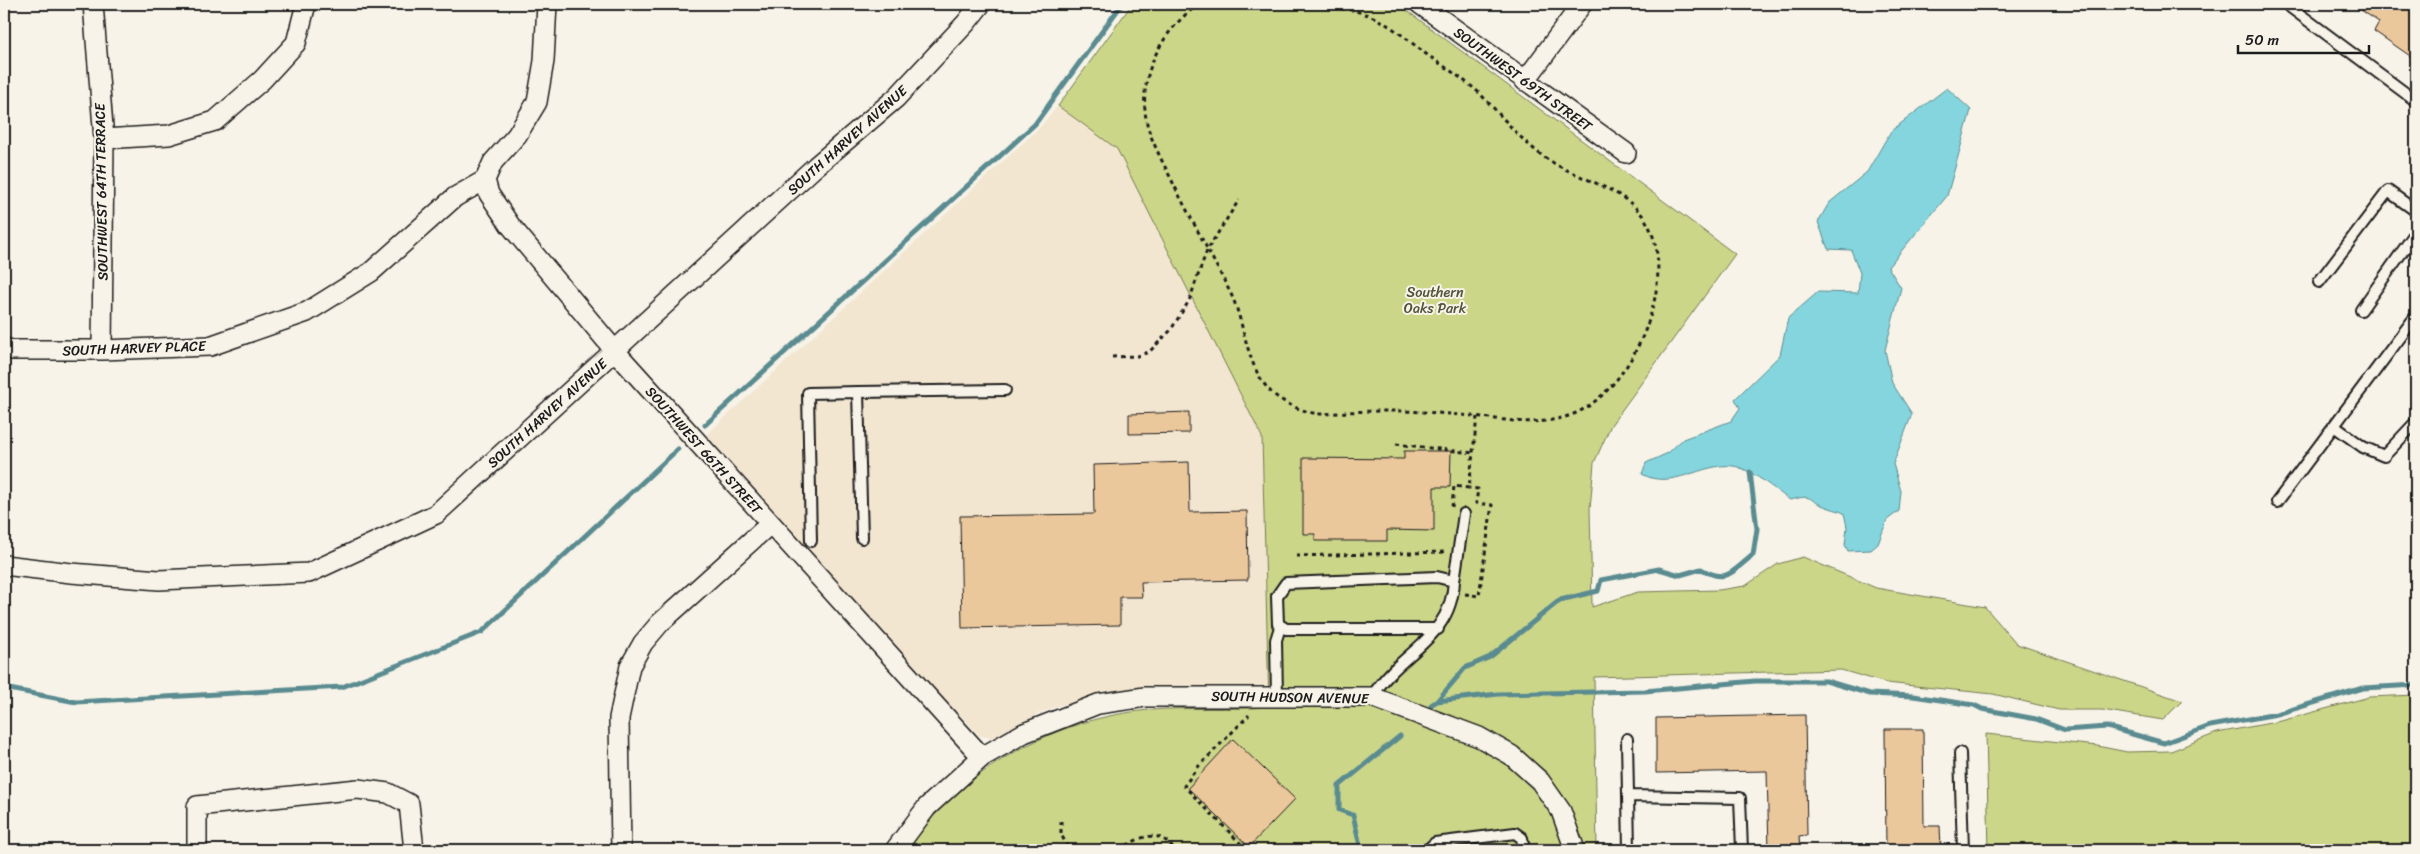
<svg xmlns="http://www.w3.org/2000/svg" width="2420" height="854" viewBox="0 0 2420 854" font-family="Sriracha,sans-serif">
<rect width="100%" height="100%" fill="#f7f3e8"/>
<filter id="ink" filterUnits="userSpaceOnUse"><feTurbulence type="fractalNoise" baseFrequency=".02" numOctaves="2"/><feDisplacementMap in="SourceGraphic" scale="10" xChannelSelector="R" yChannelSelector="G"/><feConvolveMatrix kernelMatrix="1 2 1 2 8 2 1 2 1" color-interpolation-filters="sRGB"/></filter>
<g filter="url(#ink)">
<!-- built -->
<path fill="#f3e6d1" d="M1058 106 1117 148 1262 437 1268 686H1158L1123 691 1058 706 1038 714 999 738 980 736 926 681 706 435 1039 128Z"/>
<!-- green -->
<path fill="#cbd689" stroke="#747952" d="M1132 4H1398L1735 254 1611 425 1594 463 1590 509 1592 607 1638 592 1719 590 1745 586 1778 564 1803 557 1876 588 1985 607 2017 644 2182 701 2163 720 2102 710H2059L1993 694 1886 683 1841 670 1594 677 1597 850H908C958 771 1057 717 1150 710 1190 707 1230 710 1269 707L1262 437 1117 149 1058 106Z
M2416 695V850H1989L1986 734 2097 746 2127 752 2171 751 2217 733 2281 721 2369 697Z"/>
<!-- water -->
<path fill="#84d5de" stroke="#5a8b90" d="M1947 88 1971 110 1947 196 1888 267 1901 288 1885 350 1892 383 1912 414 1893 464 1901 491 1899 511 1887 520 1878 544 1871 550 1848 551 1845 545 1847 527 1844 513C1838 510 1831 509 1824 506 1806 499 1814 494 1790 500 1775 490 1750 468 1733 466 1703 462 1671 491 1642 474L1646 463 1668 453 1683 439 1731 421 1740 408 1735 399 1780 355 1788 318 1818 292 1858 293 1860 273 1851 250 1828 249 1818 222 1829 203 1867 172 1891 131Z"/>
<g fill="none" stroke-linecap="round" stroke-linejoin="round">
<!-- stream -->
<path stroke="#5a8b90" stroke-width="5" d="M705 425 1035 124 1122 4
M4 688 76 702 342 687 482 632 678 449
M1437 701 1498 694 1645 691 1755 681H1826L1870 694 1913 696 1974 705 1982 709 2036 719 2065 730 2107 727 2164 743 2210 726 2277 714 2363 688 2416 685
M1431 705 1437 701 1465 668 1490 657 1560 600 1598 591 1601 580 1659 569 1680 575 1701 569C1728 584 1731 572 1753 555L1757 529 1750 472
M1361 850 1353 815 1339 810V786L1400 736"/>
</g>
<!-- building -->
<path fill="#ebc79c" stroke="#1c1c1c" d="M2352 4H2416V60L2374 31 2379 22Z
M1189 412V433L1129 434V414Z
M1404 451H1451L1450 487H1434V531L1387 530V541H1315V534H1303V458L1404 459Z
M1189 462 1190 512 1247 511 1248 580 1141 582 1142 597H1120V625L962 628 960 516 1094 514 1093 465Z
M1805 715 1807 835 1799 836 1800 850H1769L1767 771 1656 773V718Z
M1885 729H1923L1924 826H1940L1941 850H1886Z
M1233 739 1295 799 1249 847 1188 788Z"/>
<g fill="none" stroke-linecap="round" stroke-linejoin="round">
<defs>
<path id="service" d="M2286 4 2416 101
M2319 282 2388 191 2416 211
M2361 310 2416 232
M858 392 1005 390
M2334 426 2363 447 2384 456 2416 422
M2277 502 2416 316
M811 541 808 393 858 392 862 538
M1454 581 1464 514
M1277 696 1276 640 1280 627
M1372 697C1399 651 1451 641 1454 581L1437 577 1286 583 1277 596 1278 624 1286 629H1438
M1627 739 1629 850
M1960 753 1963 850
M1628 796 1740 798 1742 850
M1427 850 1435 843 1515 833 1522 838 1524 850"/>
<path id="minor" d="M93 4 104 139 102 350
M547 4 544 61 537 102 517 135 493 162 485 180 489 194 510 225 615 351 982 757 927 807 895 850
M1420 4 1626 153
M1525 81 1582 4
M104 139 169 135 215 121 262 80 296 43 306 4
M4 348 12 350H102L210 346 307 312 371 272 455 197 485 180
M4 565 71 573 159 580 309 573 436 514 816 166 896 98 966 23 981 4
M982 757 1024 733 1098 704 1145 697H1372L1479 737 1511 755 1540 781 1561 811 1575 850
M197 850V806L358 789 388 793 409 804 414 850
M621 850 619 718 630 666 643 643 660 623 770 524"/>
</defs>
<!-- service casing -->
<use href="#service" stroke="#1c1c1c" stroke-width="14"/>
<!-- minor casing -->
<use href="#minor" stroke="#1c1c1c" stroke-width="22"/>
<!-- path -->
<path stroke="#1c1c1c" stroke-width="3" stroke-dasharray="4 4" stroke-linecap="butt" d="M1199 4C1159 32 1134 82 1149 131 1157 153 1169 174 1179 195 1196 228 1214 261 1231 294 1247 328 1246 377 1280 399 1292 407 1305 412 1319 414 1329 414 1338 413 1347 412 1366 411 1385 411 1403 411 1427 412 1450 414 1473 416 1509 420 1541 428 1576 413 1636 386 1684 271 1642 215 1621 187 1577 179 1547 159 1519 140 1501 114 1477 91 1461 77 1443 66 1426 54 1408 40 1389 23 1368 15 1346 6 1322 8 1299 4
M1112 357 1137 356 1149 352 1170 331 1189 301 1207 250 1239 200
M1396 444 1473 453
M1452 507 1454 486 1469 488 1477 417
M1296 556 1445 552
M1465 594 1479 596 1492 505 1476 503 1478 489 1469 488
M1061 821V834L1069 850
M1099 850H1107
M1120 850C1137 838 1159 826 1174 850
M1247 850 1184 786 1198 767 1249 715"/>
<!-- service -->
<use href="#service" stroke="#f7f3e8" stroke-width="10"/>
<!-- minor -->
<use href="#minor" stroke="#f7f3e8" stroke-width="19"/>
</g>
</g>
<g text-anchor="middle" stroke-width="4" stroke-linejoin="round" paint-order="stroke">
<!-- street labels -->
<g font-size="14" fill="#1c1c1c" stroke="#f7f3e8">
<text transform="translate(1523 79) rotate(36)" y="5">SOUTHWEST 69TH STREET</text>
<text transform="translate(847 140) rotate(-42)" y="5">SOUTH HARVEY AVENUE</text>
<text transform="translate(101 192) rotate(-91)" y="5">SOUTHWEST 64TH TERRACE</text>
<text transform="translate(134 348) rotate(-2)" y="5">SOUTH HARVEY PLACE</text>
<text transform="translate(547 413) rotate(-42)" y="5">SOUTH HARVEY AVENUE</text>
<text transform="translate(704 450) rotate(48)" y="5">SOUTHWEST 66TH STREET</text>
<text transform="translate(1290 697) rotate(1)" y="5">SOUTH HUDSON AVENUE</text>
</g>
<!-- park labels -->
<g font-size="14" fill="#51543d" stroke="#f7f3e8">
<text x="1435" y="297">Southern<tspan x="1435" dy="16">Oaks Park</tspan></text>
</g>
</g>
<!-- margin -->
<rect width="2420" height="854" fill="none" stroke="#f7f3e8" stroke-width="20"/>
<rect x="10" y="10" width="2400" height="834" fill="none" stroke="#1c1c1c" stroke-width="2" filter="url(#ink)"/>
<!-- scale -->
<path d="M2238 45v8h131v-8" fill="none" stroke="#1c1c1c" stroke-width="2.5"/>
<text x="2245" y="45" font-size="15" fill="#1c1c1c" stroke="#f7f3e8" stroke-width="4" paint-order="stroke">50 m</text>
</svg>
